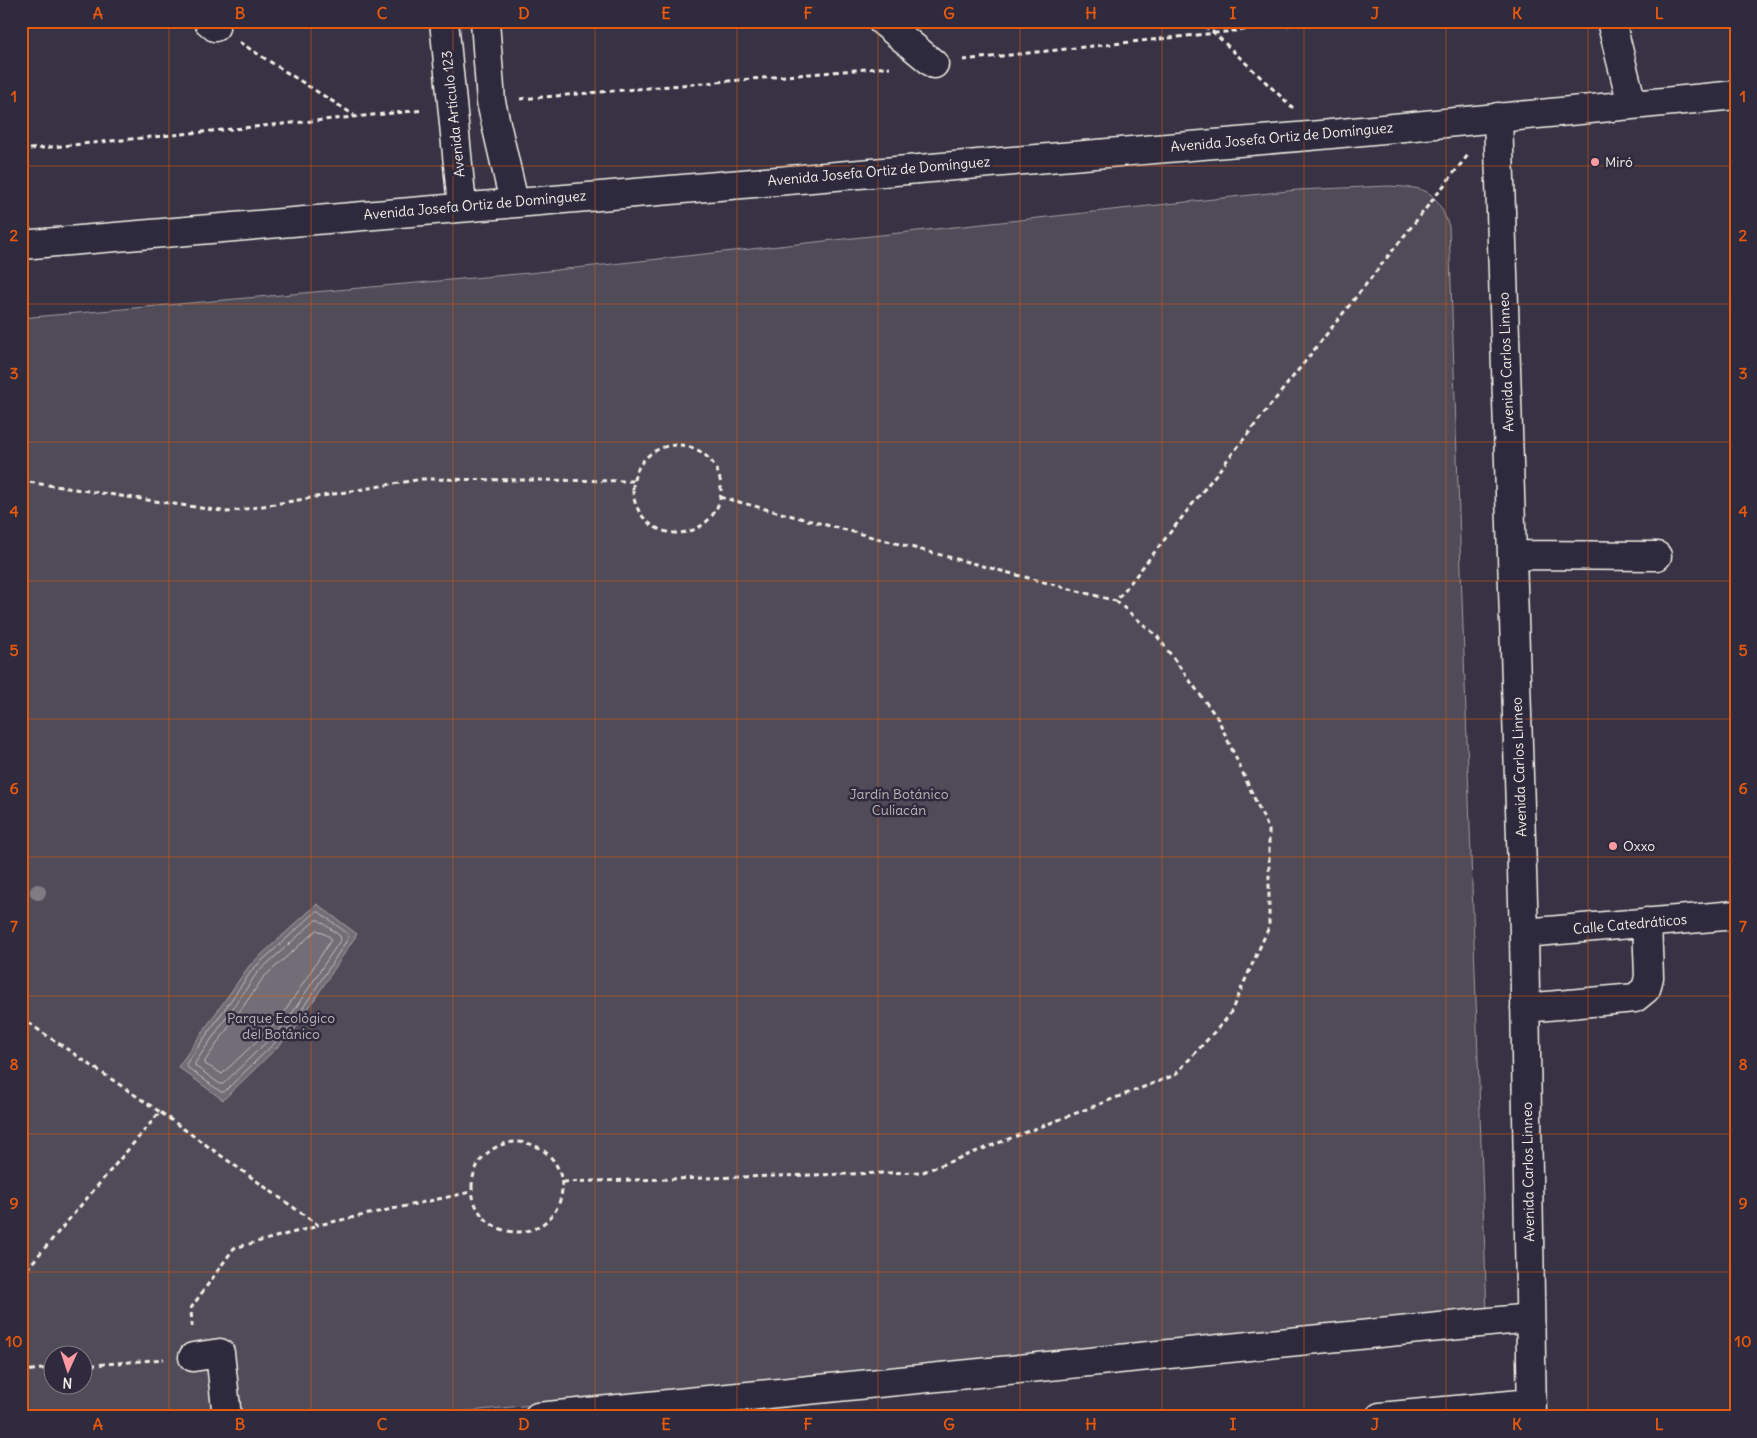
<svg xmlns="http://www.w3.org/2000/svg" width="1757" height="1438" viewBox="0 0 1757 1438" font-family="Delius,sans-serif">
<rect width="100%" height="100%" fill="#373244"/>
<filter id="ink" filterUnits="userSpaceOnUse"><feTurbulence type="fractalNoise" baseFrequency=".02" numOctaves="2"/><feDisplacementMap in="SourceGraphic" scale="10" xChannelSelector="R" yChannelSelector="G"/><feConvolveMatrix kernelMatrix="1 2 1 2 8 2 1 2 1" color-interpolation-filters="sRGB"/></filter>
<g filter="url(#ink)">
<!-- green -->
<path fill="#504b59" stroke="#a29ea0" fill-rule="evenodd" d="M1388 186C1428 188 1434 188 1449 226L1487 1314 407 1417H21V318L529 273 1297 190ZM52 1356H82V1386H52Z"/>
<!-- water -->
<path fill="#726e77" stroke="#a6a2a4" d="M317 904 357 934 294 1031 223 1100 178 1067 249 966Z"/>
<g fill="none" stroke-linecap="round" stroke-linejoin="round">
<!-- shore -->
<path stroke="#c0bdbb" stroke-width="1" d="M316 912H319L348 934 349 937 290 1028 224 1092H221L187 1067 186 1064 253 969Z
M316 920H319L340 936 341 939 285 1024 223 1084H220L195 1066V1063L257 973Z
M317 930 330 937 331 940 280 1019 222 1074 205 1064V1061L263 978Z"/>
<defs>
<path id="minor" d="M208 21 215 27
M444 21 462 206
M485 21 491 102 514 202
M882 21 934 64
M1611 21 1632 104
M1498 117 1524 933 1532 1417
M1512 555 1657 556
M1524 933 1736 915
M1525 1008 1635 998 1646 989 1649 977 1647 922
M193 1357 220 1353 227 1417
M538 1417 1530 1318
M1380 1417 1532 1403"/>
<path id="major" d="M21 245 1321 135 1736 95"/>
</defs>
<!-- minor casing -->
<use href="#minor" stroke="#f4f1e8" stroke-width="31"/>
<!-- major casing -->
<use href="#major" stroke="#f4f1e8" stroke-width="31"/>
<!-- path -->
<path stroke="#f4f1e8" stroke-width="3" stroke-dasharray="5 4" stroke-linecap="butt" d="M1197 21 1213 32 1293 108
M239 42 354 115
M963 60 1328 21
M520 99 890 67
M21 150 424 110
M633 489a44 44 0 1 1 88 0a44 44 0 1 1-88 0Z
M21 481 228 512 422 479 633 481
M720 497 1116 601
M21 1018 160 1112
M472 1187a45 45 0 1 1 90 0a45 45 0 1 1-90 0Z
M563 1182 923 1172 1175 1075 1229 1016 1269 927V830L1218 719 1157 636 1116 601 1468 155
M21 1276 160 1112 318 1225 471 1192
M192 1327 191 1308 234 1248 318 1226
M82 1366 164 1359
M21 1371 52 1368"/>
<!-- minor -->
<use href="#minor" stroke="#2f2a3d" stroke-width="28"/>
<!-- major -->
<use href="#major" stroke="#2f2a3d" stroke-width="28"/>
</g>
<!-- trees -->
<circle fill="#807b83" cx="38" cy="892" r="8"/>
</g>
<!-- grid -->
<path fill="none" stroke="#e8590c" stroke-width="1" stroke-opacity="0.55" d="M169 21V1417M311 21V1417M453 21V1417M595 21V1417M737 21V1417M878 21V1417M1020 21V1417M1162 21V1417M1304 21V1417M1446 21V1417M1588 21V1417M21 166H1736M21 304H1736M21 442H1736M21 581H1736M21 719H1736M21 857H1736M21 996H1736M21 1134H1736M21 1272H1736"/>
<!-- markers -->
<g fill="#ff9aa2" stroke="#2f2a3d" stroke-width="2">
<circle cx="1595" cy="162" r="5"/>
<circle cx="1613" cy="846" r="5"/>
</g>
<g text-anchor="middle" stroke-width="5" stroke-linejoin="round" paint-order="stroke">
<!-- street labels -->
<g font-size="14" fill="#f4f1e8" stroke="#2f2a3d">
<text transform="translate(453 114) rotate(-96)" y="5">Avenida Artículo 123</text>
<text transform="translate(1282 137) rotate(-5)" y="5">Avenida Josefa Ortiz de Domínguez</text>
<text transform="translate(879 171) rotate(-5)" y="5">Avenida Josefa Ortiz de Domínguez</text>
<text transform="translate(475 205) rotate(-5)" y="5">Avenida Josefa Ortiz de Domínguez</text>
<text transform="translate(1506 362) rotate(-92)" y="5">Avenida Carlos Linneo</text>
<text transform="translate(1519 767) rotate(-92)" y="5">Avenida Carlos Linneo</text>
<text transform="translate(1630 924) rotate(-5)" y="5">Calle Catedráticos</text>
<text transform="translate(1528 1172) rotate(-91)" y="5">Avenida Carlos Linneo</text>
</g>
<!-- poi labels -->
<g font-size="14" fill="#f4f1e8" stroke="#2f2a3d" text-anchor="start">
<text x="1605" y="167">Miró</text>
<text x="1623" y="851">Oxxo</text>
</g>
<!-- park labels -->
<g font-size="14" fill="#bbb7b6" stroke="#2f2a3d">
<text x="899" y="799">Jardín Botánico<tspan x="899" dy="16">Culiacán</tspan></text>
<text x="281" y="1023">Parque Ecológico<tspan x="281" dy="16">del Botánico</tspan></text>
</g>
</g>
<!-- margin -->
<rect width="1757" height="1438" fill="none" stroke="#2f2a3d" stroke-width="55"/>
<!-- north arrow -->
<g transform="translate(68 1370) rotate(183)"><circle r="24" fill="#2f2a3d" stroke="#7e7a81"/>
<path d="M0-4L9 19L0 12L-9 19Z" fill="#ff9aa2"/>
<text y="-8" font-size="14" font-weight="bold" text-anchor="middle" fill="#f4f1e8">N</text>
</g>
<rect x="28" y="28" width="1702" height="1382" fill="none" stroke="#e8590c" stroke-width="2"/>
<g font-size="16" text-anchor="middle" font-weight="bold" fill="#e8590c">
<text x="98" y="19">A</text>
<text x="240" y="19">B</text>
<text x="382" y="19">C</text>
<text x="524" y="19">D</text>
<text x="666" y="19">E</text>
<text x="808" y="19">F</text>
<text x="949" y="19">G</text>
<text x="1091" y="19">H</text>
<text x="1233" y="19">I</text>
<text x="1375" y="19">J</text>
<text x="1517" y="19">K</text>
<text x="1659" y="19">L</text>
<text x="14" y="102">1</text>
<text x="1743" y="102">1</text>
<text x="14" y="241">2</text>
<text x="1743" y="241">2</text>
<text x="14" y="379">3</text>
<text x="1743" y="379">3</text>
<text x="14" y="517">4</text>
<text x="1743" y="517">4</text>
<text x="14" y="656">5</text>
<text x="1743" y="656">5</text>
<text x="14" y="794">6</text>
<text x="1743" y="794">6</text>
<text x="14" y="932">7</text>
<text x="1743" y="932">7</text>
<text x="14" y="1070">8</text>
<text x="1743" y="1070">8</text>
<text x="14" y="1209">9</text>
<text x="1743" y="1209">9</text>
<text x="14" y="1347">10</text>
<text x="1743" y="1347">10</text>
<text x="98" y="1430">A</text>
<text x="240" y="1430">B</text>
<text x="382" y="1430">C</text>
<text x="524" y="1430">D</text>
<text x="666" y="1430">E</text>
<text x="808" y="1430">F</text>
<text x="949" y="1430">G</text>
<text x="1091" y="1430">H</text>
<text x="1233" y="1430">I</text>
<text x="1375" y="1430">J</text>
<text x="1517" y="1430">K</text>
<text x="1659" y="1430">L</text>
</g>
</svg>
